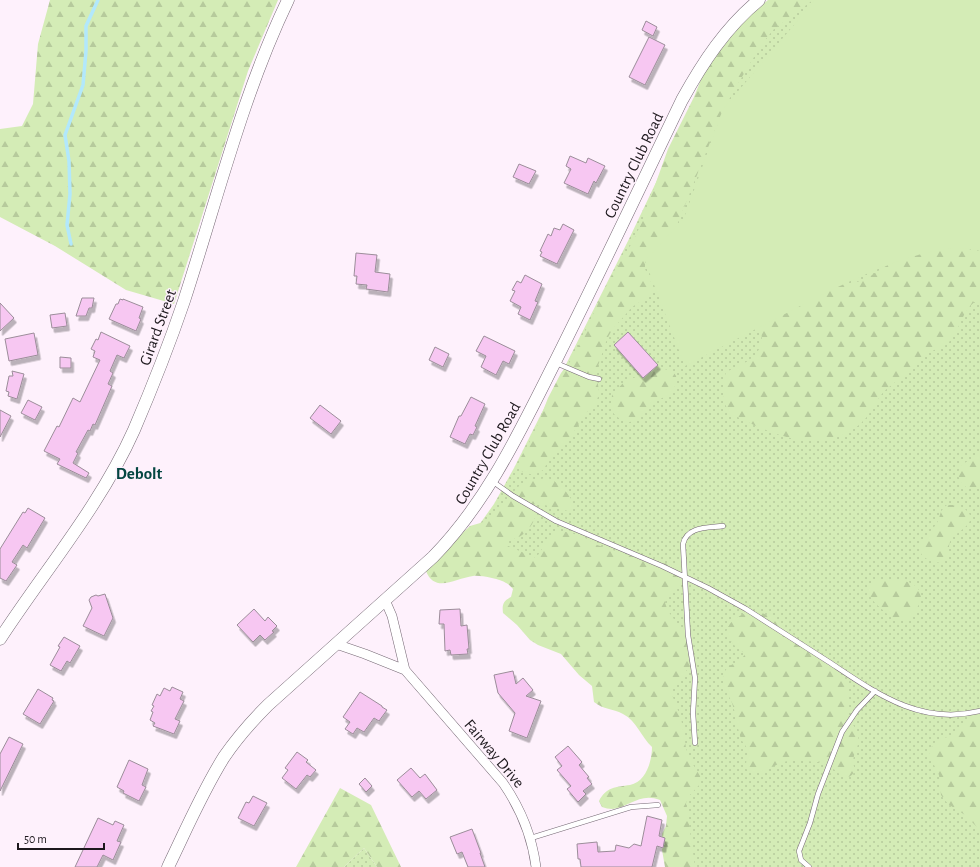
<svg xmlns="http://www.w3.org/2000/svg" width="980" height="867" viewBox="0 0 980 867" font-family="'Alegreya Sans',sans-serif">
<defs>
<pattern id="grass-dots" width="8" height="8" patternUnits="userSpaceOnUse"><rect width="8" height="8" fill="#d4ecb6"/><path d="M2 2h.1M6 6h.1" fill="none" stroke="#b6ca9c" stroke-width="1.8" stroke-linecap="round"/></pattern>
<pattern id="forest-firs" width="22" height="20" patternUnits="userSpaceOnUse"><rect width="22" height="20" fill="#d4ecb6"/><path d="M5 1l3.5 6h-7zM16 11l3.5 6h-7z" fill="#b6ca9c"/></pattern>
<filter id="shadow"><feDropShadow dx="2.5" dy="4.5" stdDeviation="0" flood-color="#0004"/></filter>
</defs>
<rect width="100%" height="100%" fill="#fef1fc"/>
<!-- grass -->
<path fill="url(#grass-dots)" d="M780 0H980V867H673L660 686 474 532 494 504 514 468 628 241 693 105Z
M364 848 377 867H344Z"/>
<!-- forest -->
<path fill="url(#forest-firs)" d="M50 0H278L248 71 174 304 126 290 55 246 0 217V129L22 126 33 104 38 44Z
M768 0H813L773 30 762 44 746 70 723 110 675 230 668 239 647 255 645 261V269L652 284V291L646 298 632 307 612 330 607 339 596 372 599 391 598 397 594 406 586 413 568 441 553 454 543 470 534 475 522 472 520 468 519 463 521 457 534 434 548 398 561 373 568 365 576 351 611 276 632 243 641 224 668 149 694 97 702 77 720 48 750 15Z
M958 245 980 253V299C962 307 961 329 949 342 942 350 933 349 925 354 916 360 912 370 904 376 901 380 895 381 892 385 887 388 882 393 879 398 873 407 868 418 859 425 825 451 792 441 756 426 748 422 740 418 731 414 721 402 722 387 726 372 741 365 760 358 762 340 762 334 759 327 758 321L839 284 853 283 864 280 900 257Z
M659 369C680 368 682 384 667 395 663 399 657 399 652 401L642 416 636 421 629 422 620 419 614 414 611 407 612 395 625 381Z
M980 453V489C963 490 955 481 960 466Z
M547 478C558 481 569 493 573 503L572 508 568 511 537 503 533 505 532 510 536 514C534 524 526 534 517 538 512 540 509 539 505 543L508 546 536 558 552 534 562 531 582 536 597 545 644 560 658 563 680 564 688 570 687 579 667 595 665 603 668 611 690 641 693 656 689 667 673 689 672 695 681 718 686 748 689 758 700 776 701 783 689 796 686 803 695 867H665L662 850V834L666 826 667 816 660 800C640 792 630 807 612 809 609 809 605 808 602 807L599 801C606 787 616 787 630 785 646 782 652 761 652 747 641 737 637 721 623 714 612 708 604 710 594 702L592 686 579 675 561 654 538 645 530 640 517 625 503 613C502 605 503 601 511 597L513 589C511 587 509 584 506 583 500 579 480 575 473 576 456 578 435 594 426 571L442 552 470 526 487 521 520 485 528 481Z
M947 505C955 505 961 505 967 511 980 524 953 532 950 542 947 549 952 556 944 561 939 564 933 562 929 560 907 549 931 533 937 523 941 515 939 511 947 505Z
M877 579C885 579 907 579 914 585 925 593 921 603 914 612 911 615 909 619 905 621 902 621 898 621 895 621L875 603 869 595V587Z
M753 611C778 614 796 639 814 655 824 663 837 669 845 680 852 691 845 704 849 716 850 723 857 728 858 735 861 750 849 753 855 770 848 785 839 773 831 767 826 764 822 762 817 762 807 761 798 760 788 761 772 764 765 776 747 770 744 763 749 757 747 749 746 745 743 743 741 739 737 727 736 714 732 703 728 692 720 686 724 674 727 663 740 664 745 654L734 645 726 634C728 620 741 614 753 611Z
M976 714H980V830L965 815 948 804 941 795 939 775 929 755 930 749 936 741 942 738 949 737 958 731 965 720Z
M340 788 371 805 401 867H377L364 848 344 867H296Z"/>
<!-- pitch -->
<path fill="#d4ecb6" d="M815 0H980V251C929 235 826 293 779 317 748 333 716 350 685 366L645 261 684 218 723 109Z"/>
<g fill="none" stroke-linecap="round" stroke-linejoin="round">
<!-- stream -->
<path stroke="#b2e8fc" stroke-width="3.5" d="M71 244 67 225 70 194 69 161 65 135 83 85 86 51V26L98 0"/>
</g>
<!-- building -->
<path fill="#f7c7f2" stroke="#9b8d99" filter="url(#shadow)" d="M646 21 657 27 653 36 642 30Z
M649 37 665 45 645 85 629 77Z
M570 156 586 163 588 158 605 166 596 183 594 181 588 194 564 183 571 169 566 166Z
M519 164 536 171 529 184 513 177Z
M563 224 574 230 557 264 540 256 542 252 540 251 548 234 551 236 554 228 560 230Z
M356 253 377 255 375 272 390 274 388 292 366 289 367 285 356 284 357 276H354Z
M525 275 542 284 535 301 538 302 530 320 518 314 521 307 510 301 515 291 512 290 517 281 521 283Z
M82 298H94L92 308H89L86 316H76Z
M120 299 123 300V299L143 307 139 318 141 319 136 331 109 319 116 304H118Z
M0 303 14 318 0 331Z
M65 313 67 326 52 328 50 315Z
M101 332 130 346 124 358 117 355 110 371 113 373 108 384 112 386 95 425 93 424 90 431 88 430 76 452 78 453 73 463 89 473 86 478 57 464 60 459 44 451 57 426 59 427 73 398 80 402 100 360 93 357 95 351 91 349 96 339 98 340Z
M628 332 658 365 643 378 614 345Z
M34 333 38 355 9 361 5 339Z
M484 336 515 351 509 364 503 361 496 375 481 367 486 356 476 351Z
M435 347 449 354 443 367 429 360Z
M60 357 71 358V368H60Z
M12 371 24 374 17 399 8 396 9 392 6 391 9 376H13Z
M471 397 485 404 475 426 477 427 473 435 470 434 465 444 450 437 459 416H461Z
M28 400 42 407 35 420 21 413Z
M320 405 341 421 331 434 310 418Z
M0 410 11 416 0 437Z
M28 508 45 518 27 548 23 545 12 562 17 565 6 581 0 578V549L23 512 25 513Z
M105 594 113 618 104 636 83 626 92 608 89 600 91 597 96 595 98 596Z
M254 609 265 621 268 617 277 626 272 631 274 632 265 640 260 635 253 642 237 625Z
M460 609 461 626 467 625 469 649H467L468 654 451 655 450 650 445 651 444 624H439L440 610Z
M64 637 80 646 70 663 67 661 61 671 50 665 60 647 58 646Z
M513 671 516 684 523 678 533 690 526 696 541 701 527 738 509 731 515 713 498 693 494 675Z
M172 687 183 692 180 699 184 701 175 719 180 721 174 734 153 726 155 723 150 720 153 712 151 711 154 706 152 705 157 694 160 696 164 688 170 691Z
M38 689 53 698 52 700 54 701 40 724 23 714Z
M360 692 382 706V707L387 710 379 721 374 718 364 732 357 728 353 734 345 729 350 722 343 717Z
M9 737 23 744 0 791V754Z
M568 746 582 762 579 765 589 777 587 778 592 784 583 791 586 794 578 802 567 789 571 786 557 770 562 766 555 757Z
M297 752 308 760 306 762 316 770 310 777 307 775 296 789 282 778 288 770 285 768Z
M129 760 148 769 142 785 146 787 139 801 123 793 124 791 117 787Z
M411 768 420 778 425 774 437 790 426 799 419 791 412 797 397 780Z
M365 778 372 786 366 792 359 784Z
M253 796 267 803 254 826 238 818 246 802 249 803Z
M647 816 662 820 659 836 665 838 663 848 657 846 652 867H581L580 859H578L577 844 597 842 598 852 615 851 616 845 629 848 634 844 641 846Z
M98 818 113 825 115 821 124 825 117 841 121 842 113 860 103 855 97 867H75Z
M472 829 481 853H480L485 867H468L462 852 457 854 450 837Z"/>
<g fill="none" stroke-linecap="round" stroke-linejoin="round">
<defs>
<path id="service" d="M556 363 589 377 599 379
M492 481 513 496 556 521 662 566 708 588 746 609C774 627 801 644 829 662 876 693 920 726 980 711
M695 743 693 713 695 678 688 635 683 544C687 526 708 528 723 526
M531 838 631 807 658 805
M809 867 801 860 799 851 810 823 818 794 842 732 857 710 875 691"/>
<path id="minor" d="M385 600 392 616 405 670 503 783C521 809 532 836 536 867
M336 644 365 654 405 670"/>
<path id="tertiary" d="M0 639C45 570 100 506 134 430 152 388 169 345 184 301 217 200 242 96 288 0
M168 867C186 830 202 792 224 757 237 738 252 721 268 705L433 557C488 501 521 429 556 360 599 274 640 187 682 100 703 62 726 27 759 0"/>
</defs>
<!-- service casing -->
<use href="#service" stroke="#756874" stroke-width="5.5"/>
<!-- minor casing -->
<use href="#minor" stroke="#756874" stroke-width="10"/>
<!-- tertiary casing -->
<use href="#tertiary" stroke="#756874" stroke-width="13"/>
<!-- service -->
<use href="#service" stroke="#fff" stroke-width="4.5"/>
<!-- minor -->
<use href="#minor" stroke="#fff" stroke-width="9"/>
<!-- tertiary -->
<use href="#tertiary" stroke="#fff" stroke-width="12"/>
</g>
<g text-anchor="middle" stroke-width="3" stroke-linejoin="round" paint-order="stroke">
<!-- street labels -->
<g font-size="16" fill="#1d181d" stroke="#fef1fc">
<text transform="translate(633 165) rotate(-64)" y="6">Country Club Road</text>
<text transform="translate(157 327) rotate(-70)" y="6">Girard Street</text>
<text transform="translate(487 453) rotate(-60)" y="6">Country Club Road</text>
<text transform="translate(495 753) rotate(50)" y="6">Fairway Drive</text>
</g>
<!-- neighbourhood labels -->
<g font-size="17" font-weight="bold" fill="#044642" stroke="#fef1fc">
<text x="139" y="479">Debolt</text>
</g>
</g>
<!-- scale -->
<path d="M18 843v6h86v-6" fill="none" stroke="#1d181d" stroke-width="2"/>
<text x="24" y="843" font-size="12" fill="#1d181d" stroke="#fef1fc" stroke-width="3" paint-order="stroke">50 m</text>
</svg>
